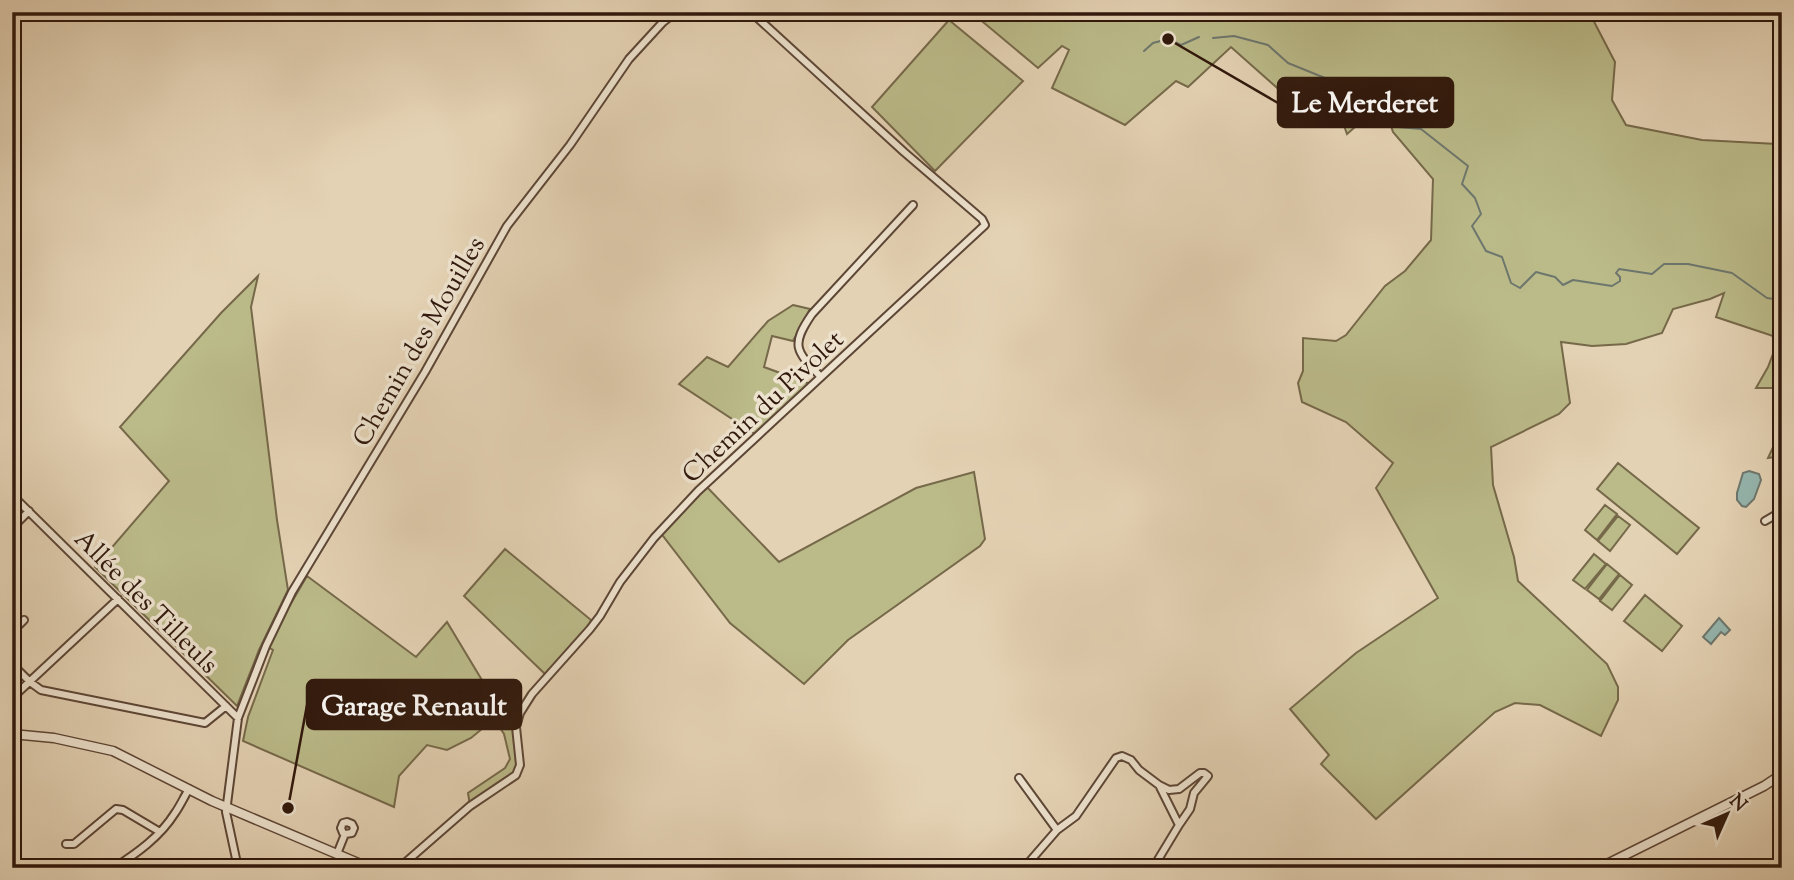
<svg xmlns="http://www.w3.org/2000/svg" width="1794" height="880" viewBox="0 0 1794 880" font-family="'Sorts Mill Goudy',serif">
<rect width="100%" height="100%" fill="#e4d2b4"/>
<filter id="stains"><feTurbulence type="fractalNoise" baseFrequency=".00286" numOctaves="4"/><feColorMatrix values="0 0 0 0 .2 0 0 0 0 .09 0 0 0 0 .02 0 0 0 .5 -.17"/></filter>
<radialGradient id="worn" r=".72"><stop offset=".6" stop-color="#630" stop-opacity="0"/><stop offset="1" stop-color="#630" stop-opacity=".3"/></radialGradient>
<!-- green -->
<path fill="#bbba89" stroke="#76694a" stroke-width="2" d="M971 12H1589L1615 62 1612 100 1626 125 1702 140 1777 144 1782 143V382L1773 388H1756L1768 367 1779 338 1716 317 1724 293 1710 299 1673 309 1662 333 1626 344 1592 346 1561 342 1570 403 1559 414 1491 447 1493 485 1514 557 1518 581 1607 664 1618 687V700L1601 736 1540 705 1515 703 1495 712 1376 819 1321 764 1329 755 1290 709 1356 653 1438 598 1376 488 1393 463 1346 422 1302 402 1298 383 1303 371V338L1336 341 1346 335 1385 286 1405 271 1431 240 1433 179 1393 132 1385 107 1363 120 1347 134 1343 123 1358 101 1339 88 1301 82 1284 94 1231 47 1188 87 1176 81 1125 125 1052 88 1069 50 1062 46 1038 68Z
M949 20 1023 81 935 171 872 107Z
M258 276 251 307 277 520 288 590 259 650 237 706 95 567 169 481 120 427 221 313Z
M793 305 810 309 793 341 772 336 764 367 813 385 758 436 679 384 707 357 728 367 768 321Z
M1782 428V456L1768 458Z
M1618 463 1699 528 1677 554 1597 489Z
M974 472 985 539 980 546 848 640 804 684 730 623 660 532 705 485 779 562 916 488Z
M1605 505 1617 514 1597 540 1585 530Z
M1618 516 1630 525 1610 551 1598 541Z
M505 549 591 620 588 628 545 674 464 596Z
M1594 554 1606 564 1585 589 1573 580Z
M1607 564 1619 574 1599 599 1587 590Z
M1620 575 1632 585 1612 610 1600 601Z
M307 576 416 657 447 622 506 720 527 698 516 727 520 765 516 775 470 806 468 793 505 768 510 759 504 734 494 719 471 738 447 750 427 745 399 776 394 807 243 741 248 717 273 650 266 646Z
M1645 595 1682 626 1662 651 1624 621Z"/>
<!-- water -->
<path fill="#95b7b0" stroke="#6d776e" stroke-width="2" d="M1749 471 1759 474 1761 480 1754 499 1746 507 1742 506 1737 500V493L1743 473Z
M1719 618 1730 630 1725 635 1721 632 1711 644 1703 637Z"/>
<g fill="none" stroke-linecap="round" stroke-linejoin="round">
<!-- stream -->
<path stroke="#6d776e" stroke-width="2" d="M1213 38 1234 36 1268 45 1288 63 1357 91 1398 127 1421 129 1468 166 1462 184 1475 198 1481 214 1472 226 1486 251 1502 257 1511 283 1520 288 1536 272 1555 277 1563 285 1573 280 1612 286 1620 281V277L1616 273 1619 269 1652 274 1664 264H1688L1732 273 1767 298 1782 300
M1144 51 1153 43 1168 39 1181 45 1199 37"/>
<defs>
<path id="minor" d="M821 377C796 351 790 346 812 314L913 205
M12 495 238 718
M1765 521 1782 511
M12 528 29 511
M12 632 24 620
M12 664 30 682 41 690 205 723 226 706
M12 698 118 599
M1019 778 1057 830
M66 844H74L116 809 123 810 160 832
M337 854 345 834 352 833 354 828 352 824 347 822 343 823 341 828 343 833 345 834
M114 868C137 853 160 837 175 813 180 806 184 797 189 789
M238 868 226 812 238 718 266 646 292 592 425 372 507 226 570 145 629 59 663 22 676 12
M399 868 470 806 516 775 520 765 516 727 520 713 532 694 590 629 600 616 620 582 654 538 698 491 985 225 982 219 904 152 751 12
M1024 868 1057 830 1076 816 1116 758 1122 756 1131 760 1139 770 1159 785 1169 790 1179 789 1200 773H1204L1208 776 1194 793 1190 809 1179 825
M1153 868 1179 825 1160 787"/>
<path id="tertiary" d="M12 734 54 738 113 751 212 801 370 868
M1599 868 1764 786 1782 774"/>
</defs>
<!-- minor casing -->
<use href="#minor" stroke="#5d4636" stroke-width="10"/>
<!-- tertiary casing -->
<use href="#tertiary" stroke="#5d4636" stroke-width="11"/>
<!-- minor -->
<use href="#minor" stroke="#ede2ce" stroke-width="6"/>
<!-- tertiary -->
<use href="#tertiary" stroke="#ede2ce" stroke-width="8"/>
</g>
<g text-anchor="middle" stroke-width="7" stroke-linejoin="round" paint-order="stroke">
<!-- street labels -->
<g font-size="26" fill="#30180c" stroke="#ede2ce">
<text transform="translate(418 341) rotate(-60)" y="9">Chemin des Mouilles</text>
<text transform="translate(762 406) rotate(-43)" y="9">Chemin du Pivolet</text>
<text transform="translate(147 601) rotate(45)" y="9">Allée des Tilleuls</text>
</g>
</g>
<!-- callouts -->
<path fill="none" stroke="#30180c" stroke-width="2.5" d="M1168 39L1278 103M288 808L307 705"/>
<g fill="#30180c" stroke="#ede2ce" stroke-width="2.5">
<circle cx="1168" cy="39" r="7"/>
<circle cx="288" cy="808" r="7"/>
</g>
<g fill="#30180c" stroke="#30180c" stroke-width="2.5">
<rect x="1278" y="78" width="175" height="49" rx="7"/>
<rect x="307" y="680" width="214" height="49" rx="7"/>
</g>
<g font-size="28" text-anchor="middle" font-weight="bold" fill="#fff">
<text x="1365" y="112">Le Merderet</text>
<text x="414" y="715">Garage Renault</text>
</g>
<!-- margin -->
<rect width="1794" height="880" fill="none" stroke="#e4d2b4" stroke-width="42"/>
<rect x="14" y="14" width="1766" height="852" fill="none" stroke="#30180c" stroke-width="3.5"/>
<rect x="21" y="21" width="1752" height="838" fill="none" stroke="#30180c" stroke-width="2"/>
<!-- north arrow -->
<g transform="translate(1727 814) rotate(45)" stroke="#ede2ce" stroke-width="5" paint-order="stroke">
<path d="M0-5L12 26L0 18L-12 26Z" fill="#30180c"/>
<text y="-10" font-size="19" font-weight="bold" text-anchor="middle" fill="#30180c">N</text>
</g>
<rect width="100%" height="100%" filter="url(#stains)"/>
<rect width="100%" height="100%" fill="url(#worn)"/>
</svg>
